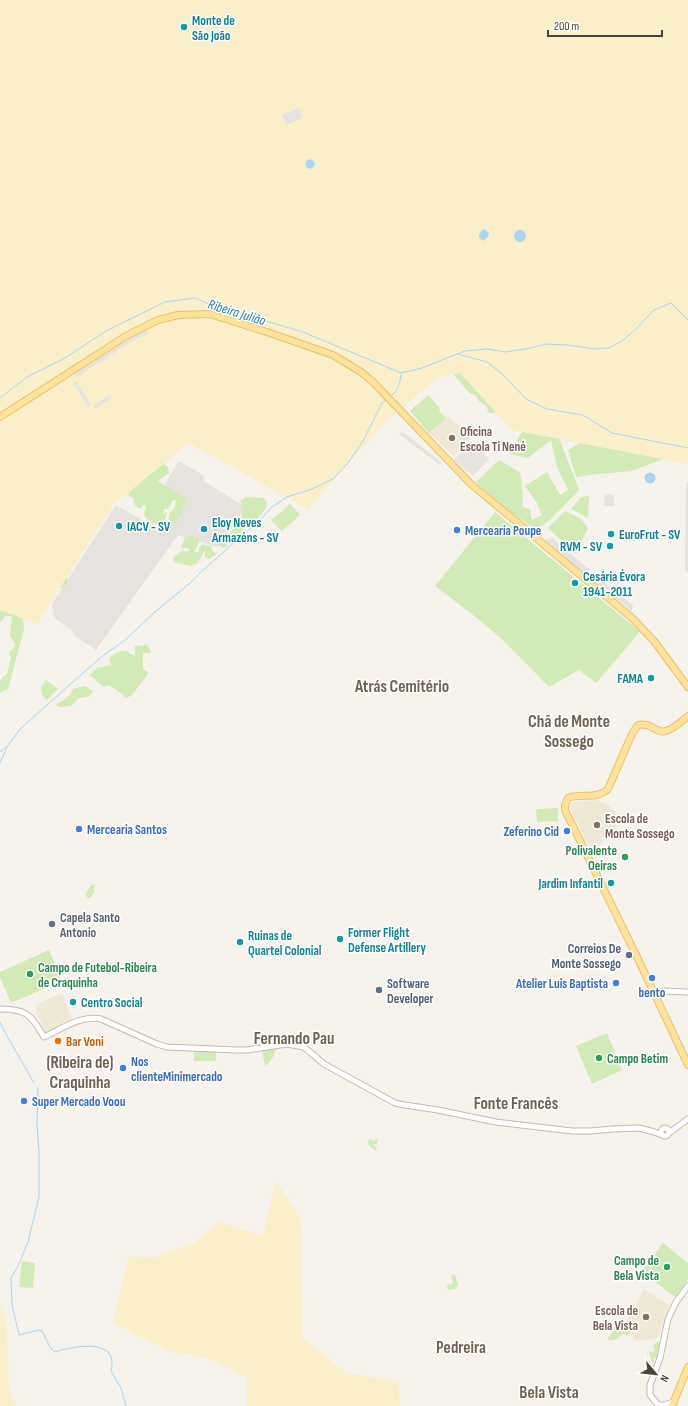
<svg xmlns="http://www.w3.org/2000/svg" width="688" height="1406" viewBox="0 0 688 1406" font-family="'Sofia Sans Condensed',sans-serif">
<rect width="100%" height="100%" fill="#f6f3ec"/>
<!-- industrial -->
<path fill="#e6e2dd" d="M472 442 489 459 473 476 454 460Z
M179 461 203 475 204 481 246 508 217 547 178 535 96 650 75 636 72 630 54 618 52 604 116 505 162 532 183 500 163 487Z
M686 483H688V574L685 569Z"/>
<!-- education -->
<path fill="#efe8d6" d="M448 416 469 436 470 439 454 457 429 433Z
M596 800 607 804 617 813 615 823 617 827 601 838 603 842 591 851 571 810 570 805 572 802Z
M62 993 74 1023 47 1035 37 1014 36 1004Z
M644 1289 669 1305 665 1314 658 1338 635 1341 627 1320Z"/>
<!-- green -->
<path fill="#d2eab5" d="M456 357 497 409 494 413H489L486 406 479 401 475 395 469 393 454 375 445 370Z
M428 395 440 408 439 411 446 418 429 433 410 411Z
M523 430 558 435 579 490 551 519 536 530 511 512 476 482 499 460 520 472 523 495 522 507 530 509 532 520 542 515 537 503 525 486 547 472 560 495 568 490 557 467 551 440 528 458 509 454Z
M591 437 668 447 660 460 632 471 598 474 576 477 568 450Z
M158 459 168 467 169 473 158 481 187 500 183 506 181 516 177 517V524L168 522 170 512 175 507 176 500 172 501 171 505 168 509H164L163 514 167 512 164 523C153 525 152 524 144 516L146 506 142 505V508H138L134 504 133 498 128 495 131 489Z
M589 496 588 518 571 509 581 497Z
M246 497 264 498 267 503 266 508 262 514 252 525 243 527 241 534 234 540 230 532C241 523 246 514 240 501Z
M290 504 300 515 282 531 271 520Z
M565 511 580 518 588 528 576 554 548 528Z
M495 512 638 630 639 633 596 683 579 670 549 687 508 645 481 621 435 586Z
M221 535 226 542 227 546 224 548 216 544V539Z
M191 536 198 538 199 542 194 552H199V548L202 544 211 546 213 552 218 553 209 559 205 557V550L197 564 190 566 174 562 173 558 182 551H189V548H181L185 537Z
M75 557 70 573 64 572 68 580 65 586 51 594 30 619H23L24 629 8 689 0 693V680L7 674 11 658 9 652 16 646 10 636 12 616H5L0 623V603Z
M147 645 151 651 149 653H143V669L148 672 147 676 131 696 125 698 122 694 109 685 103 687 90 675 97 668 111 665 109 660C113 652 118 651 127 651L129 653 135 656V646Z
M46 680 58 689 47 700 42 695 41 687Z
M85 686 93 691 90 696 79 698 71 706 61 707 56 705 70 695 73 689Z
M558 808V821L537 822 536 809Z
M95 884 94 893 90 898H87L86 893 91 885Z
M49 950 62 981 11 1003 0 977V972Z
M607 1033 622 1070 592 1084 576 1046Z
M276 1047C276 1054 271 1062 265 1066L262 1050Z
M194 1051 216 1052V1061H194Z
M369 1139 374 1141 377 1139 378 1140 377 1144H374L377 1149 376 1151 368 1145Z
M663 1243 688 1263V1280L675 1297 642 1272Z
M22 1261 35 1263 33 1288 19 1287Z
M455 1274 458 1285 455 1289 449 1290 447 1288 448 1284 450 1285 453 1283 451 1276Z
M617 1326H625L631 1331 628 1336 623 1334 617 1339 609 1341 608 1337 610 1336 614 1328Z
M661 1341 659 1349 657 1353V1357L654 1359V1362L653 1364 649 1354V1352L655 1351 653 1346 654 1344Z"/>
<!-- sand -->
<path fill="#f9efc9" d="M0 0H688V464L512 430 460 373 437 378 384 423 308 509 189 443 113 505 37 624 0 610Z
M276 1181 301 1219 302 1337 346 1373 398 1382 400 1406H247V1377L208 1358 169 1351 113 1323 129 1256 154 1258 196 1242 218 1222 263 1236Z
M0 1306 6 1319 9 1387 16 1406H0Z"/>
<!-- parking -->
<path fill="#e5e3e0" d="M299 108 303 118 286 125 282 115Z
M147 330 148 334 135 339 77 377 75 374 134 335Z
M76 381 91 405 88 407 73 383Z
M110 394 112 398 95 409 93 406Z
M403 432 441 462 440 465 399 434Z
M605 494 614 495V506H604Z
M552 538 590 570 589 577 545 540Z
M603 581 633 605 632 611 597 584Z"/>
<!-- water -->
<path fill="#a9d4f2" d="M305.5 164a4.5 4.5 0 1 1 9 0a4.5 4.5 0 1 1-9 0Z
M484 229 489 233 488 237 483 241 479 237 480 232Z
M514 236a6 6 0 1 1 12 0a6 6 0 1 1-12 0Z
M644.5 478a5.5 5.5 0 1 1 11 0a5.5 5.5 0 1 1-11 0Z"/>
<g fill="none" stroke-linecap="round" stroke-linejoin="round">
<!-- stream -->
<path stroke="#a9d4f2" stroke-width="1" d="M458 354 487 362 501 373 526 399 547 409 583 415 612 433 688 448
M391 396C399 390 400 383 401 374
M0 398 27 377 65 358 106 331 165 302 195 298 214 306 303 332 401 373 422 368 465 351 488 349 505 352 526 349 547 344 568 345 594 349 609 348 622 341 636 329 654 310 671 303 688 320
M0 752 6 747
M0 763 7 747 21 728 91 666 104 655 124 641 156 611 189 584 202 571 260 520 272 507 287 497 312 489 333 479 348 463 363 441 382 403 386 400
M0 1022 3 1029 34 1083
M37 1088 38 1090 37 1124 39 1151V1197L28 1242 18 1266 11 1278 12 1305 19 1335 38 1330 42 1331 51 1349 55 1352C73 1346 120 1337 111 1371L121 1388 126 1406"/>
<defs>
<path id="minor" d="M654 995 663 991 688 992
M0 1009C27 1009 31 1015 44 1037 62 1029 80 1015 101 1019L157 1044 167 1047 237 1050H247L287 1044 304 1047 324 1064 395 1103 405 1105 438 1110 496 1122 572 1131H590L613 1129 639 1128 654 1132 662 1135
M661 1132a4 4 0 1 1 8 0a4 4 0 1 1-8 0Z
M669 1133 688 1119
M659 1405H664L674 1402
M659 1406 650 1395V1385L660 1358 668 1319 676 1302 688 1286"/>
<path id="major" d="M0 417 126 336 158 320 178 315 210 314 267 332 333 355 361 372 372 381 471 484 631 617 654 641 688 687
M688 716C682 721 674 729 666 731 657 734 651 722 638 725L632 734 608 789C597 800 581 793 568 798L565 805V810L639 961 688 1065
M672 1406 688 1367"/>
</defs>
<!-- minor casing -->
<use href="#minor" stroke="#c2bbae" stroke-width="7"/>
<!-- major casing -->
<use href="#major" stroke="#e6c16a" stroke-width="8"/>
<!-- minor -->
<use href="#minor" stroke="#fff" stroke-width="5"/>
<!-- major -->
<use href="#major" stroke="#ffe39c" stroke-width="6"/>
</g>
<!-- markers -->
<g fill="#0f9aa8" stroke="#fff" stroke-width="1.5">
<circle cx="184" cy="27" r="4"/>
<circle cx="119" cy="526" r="4"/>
<circle cx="204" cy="529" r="4"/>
<circle cx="611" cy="534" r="4"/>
<circle cx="610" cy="546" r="4"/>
<circle cx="575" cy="583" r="4"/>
<circle cx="651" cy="678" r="4"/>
<circle cx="611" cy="883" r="4"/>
<circle cx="340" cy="939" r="4"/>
<circle cx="240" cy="942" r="4"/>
<circle cx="73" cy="1002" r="4"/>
</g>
<g fill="#8d6e63" stroke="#fff" stroke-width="1.5">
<circle cx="452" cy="438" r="4"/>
<circle cx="597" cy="825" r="4"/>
<circle cx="646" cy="1317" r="4"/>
</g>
<g fill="#3f7fe0" stroke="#fff" stroke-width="1.5">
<circle cx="457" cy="530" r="4"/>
<circle cx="79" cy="829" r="4"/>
<circle cx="567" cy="831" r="4"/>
<circle cx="652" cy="978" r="4"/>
<circle cx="616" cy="983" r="4"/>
<circle cx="123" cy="1068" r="4"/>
<circle cx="24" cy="1101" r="4"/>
</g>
<g fill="#2e9e5b" stroke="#fff" stroke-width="1.5">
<circle cx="625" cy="857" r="4"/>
<circle cx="30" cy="974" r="4"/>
<circle cx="599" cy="1058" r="4"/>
<circle cx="667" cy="1267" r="4"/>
</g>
<circle fill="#6b7280" stroke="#fff" stroke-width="1.5" cx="52" cy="924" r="4"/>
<g fill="#5c6f8a" stroke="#fff" stroke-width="1.5">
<circle cx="629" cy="955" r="4"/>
<circle cx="379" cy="990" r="4"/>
</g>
<circle fill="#e8710a" stroke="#fff" stroke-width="1.5" cx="58" cy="1041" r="4"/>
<g text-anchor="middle" stroke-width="3" stroke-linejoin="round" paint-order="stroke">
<!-- culture labels -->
<g font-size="13" font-weight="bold" fill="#0d838f" stroke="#fff" text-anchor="start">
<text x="192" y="25">Monte de<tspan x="192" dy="15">São João</tspan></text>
<text x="212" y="527">Eloy Neves<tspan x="212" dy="15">Armazéns - SV</tspan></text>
<text x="127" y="531">IACV - SV</text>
<text x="619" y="539">EuroFrut - SV</text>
<text x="602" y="551" text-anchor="end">RVM - SV</text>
<text x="583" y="581">Cesária Évora<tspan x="583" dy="15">1941-2011</tspan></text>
<text x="643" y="683" text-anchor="end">FAMA</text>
<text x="603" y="888" text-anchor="end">Jardim Infantil</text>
<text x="348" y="937">Former Flight<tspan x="348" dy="15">Defense Artillery</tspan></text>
<text x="248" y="940">Ruinas de<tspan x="248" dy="15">Quartel Colonial</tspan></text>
<text x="81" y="1007">Centro Social</text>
</g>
<!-- education labels -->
<g font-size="13" font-weight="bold" fill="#785e54" stroke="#fff" text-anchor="start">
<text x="460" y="436">Oficina<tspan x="460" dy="15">Escola Ti Nené</tspan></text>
<text x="605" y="823">Escola de<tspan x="605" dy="15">Monte Sossego</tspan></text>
<text x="638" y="1315" text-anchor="end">Escola de<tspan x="638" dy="15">Bela Vista</tspan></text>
</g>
<!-- shop labels -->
<g font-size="13" font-weight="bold" fill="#366cbe" stroke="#fff" text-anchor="start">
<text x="465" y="535">Mercearia Poupe</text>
<text x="87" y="834">Mercearia Santos</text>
<text x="559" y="836" text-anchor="end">Zeferino Cid</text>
<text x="608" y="988" text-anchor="end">Atelier Luis Baptista</text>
<text x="652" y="997" text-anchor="middle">bento</text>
<text x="131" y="1066">Nos<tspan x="131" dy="15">clienteMinimercado</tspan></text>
<text x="32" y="1106">Super Mercado Voou</text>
</g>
<!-- leisure labels -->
<g font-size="13" font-weight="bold" fill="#27864d" stroke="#fff" text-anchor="end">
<text x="617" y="855">Polivalente<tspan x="617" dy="15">Oeiras</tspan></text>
<text x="38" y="972" text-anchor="start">Campo de Futebol-Ribeira<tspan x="38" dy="15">de Craquinha</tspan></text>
<text x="607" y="1063" text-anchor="start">Campo Betim</text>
<text x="659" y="1265">Campo de<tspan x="659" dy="15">Bela Vista</tspan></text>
</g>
<!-- worship labels -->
<g font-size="13" font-weight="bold" fill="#5b616d" stroke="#fff" text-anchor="start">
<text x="60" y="922">Capela Santo<tspan x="60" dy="15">Antonio</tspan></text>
</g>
<!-- service labels -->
<g font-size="13" font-weight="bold" fill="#4e5e75" stroke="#fff" text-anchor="end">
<text x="621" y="953">Correios De<tspan x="621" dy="15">Monte Sossego</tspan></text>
<text x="387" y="988" text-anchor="start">Software<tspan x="387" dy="15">Developer</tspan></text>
</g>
<!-- food labels -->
<g font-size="13" font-weight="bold" fill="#c56008" stroke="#fff" text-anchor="start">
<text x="66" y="1046">Bar Voni</text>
</g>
<!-- water labels -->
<g font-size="14" font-style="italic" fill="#2e7ab2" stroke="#fff">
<text transform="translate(237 312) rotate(17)" y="5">Ribeira Julião</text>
</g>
<!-- district labels -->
<g font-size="17" font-weight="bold" fill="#6e6250" stroke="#fff">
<text x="402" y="692">Atrás Cemitério</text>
<text x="569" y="727">Chã de Monte<tspan x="569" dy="20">Sossego</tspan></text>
<text x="294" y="1044">Fernando Pau</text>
<text x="80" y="1068">(Ribeira de)<tspan x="80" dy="20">Craquinha</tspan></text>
<text x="516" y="1109">Fonte Francês</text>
<text x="461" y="1353">Pedreira</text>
<text x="549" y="1398">Bela Vista</text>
</g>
</g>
<!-- north arrow -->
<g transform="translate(656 1374) rotate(118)" stroke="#ffffff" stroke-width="3" paint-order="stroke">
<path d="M0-3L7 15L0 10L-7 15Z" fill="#4b4439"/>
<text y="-6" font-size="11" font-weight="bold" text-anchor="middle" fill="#4b4439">N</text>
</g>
<!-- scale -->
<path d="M548 30v6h114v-6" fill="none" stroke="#4b4439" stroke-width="2"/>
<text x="554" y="30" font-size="12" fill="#4b4439" stroke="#ffffff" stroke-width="3" paint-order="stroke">200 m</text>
</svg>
